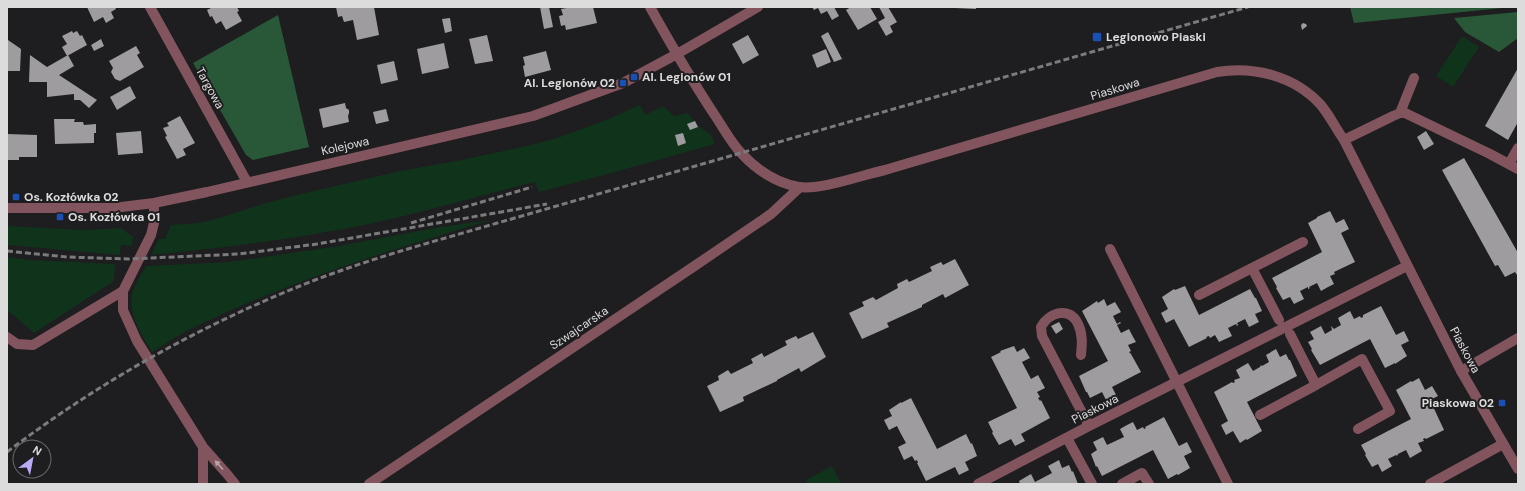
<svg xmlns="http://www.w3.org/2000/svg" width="1525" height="491" viewBox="0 0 1525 491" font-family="'DM Sans',sans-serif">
<rect width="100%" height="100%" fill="#1e1d1f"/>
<!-- green -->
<path fill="#10331c" d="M1462 36 1479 47 1453 87 1436 76Z
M640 105 645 115 663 106 674 116 688 113 696 124 711 135 715 144 604 175 539 192 535 182C490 193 446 206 400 217 319 236 235 247 151 255L159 239H165L171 225 198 223 216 219 266 203 301 194 400 171 461 160 527 146 557 138 606 120Z
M491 220C391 250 291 280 197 326 181 333 167 343 152 352 141 334 125 310 134 288 137 280 142 273 146 266L228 262 333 247 440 227Z
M7 226 84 230 121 228 133 237 132 246 121 245 120 255 7 245Z
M7 257 31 260 115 264 114 281 34 333 7 310Z
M832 466 841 484H808L806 480Z"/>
<!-- forest -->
<path fill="#295838" d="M1350 7H1512L1354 23Z
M1518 12V38L1499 52 1465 32 1454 18Z
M278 15 309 147 253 160 246 155 193 63Z"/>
<!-- building -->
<path fill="#9e9c9f" d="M87 7H115L116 9 111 12 114 18 106 23 103 17 94 22Z
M213 7H237L239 11 237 12 242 21 226 30 221 21 216 24 212 16 210 17 207 10Z
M336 7H374L379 35 357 40 353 20 344 22 342 16 338 17Z
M540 7H549L553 27 544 29Z
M572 7H593L597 23 566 30 565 25 561 26 559 16 563 15 561 9Z
M812 7H834L839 16 832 20 827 11 821 14 818 8 814 10Z
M851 7H870L877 19 858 30 846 10Z
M879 7H888L897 22 890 26 893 32 886 36 878 22 885 18Z
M955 7H976V9L955 8Z
M450 18 452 31 445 33 442 19Z
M1303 23 1306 24 1307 26 1302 30 1301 25Z
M72 31 73 33 77 31 80 36 82 35 87 45 67 56 62 47 67 44 62 36Z
M828 32 842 59 834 62 821 36Z
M487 35 493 61 475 64 469 39Z
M748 35 759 55 743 64 732 44Z
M101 39 104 46 94 51 91 45Z
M8 40 21 49 20 71H7Z
M444 43 449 68 422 74 417 49Z
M136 46 140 53 137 55 144 67 120 81 115 79 111 72 113 68 109 61Z
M826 49 831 62 817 68 812 55Z
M546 51 551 70 525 77 523 66 525 65 523 57Z
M30 55 47 67 68 55 74 66 59 75 97 100 89 108 80 100H74V94L47 97V82H29Z
M394 61 398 80 381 84 377 65Z
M1518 68V122L1508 140 1485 126Z
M130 86 136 98 117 110 110 97Z
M345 103 346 108 349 110V113L348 116 349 122 323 128 319 109Z
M386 109 389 121 376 124 373 112Z
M180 116 195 143 183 149 186 155 177 159 165 137 167 136 163 128 169 126 167 123Z
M54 119H75L74 122H83L84 125 96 124V133H94V143L55 144Z
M695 121 698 127 690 130 687 124Z
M141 131 143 153 118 155 116 133Z
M1426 131 1434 144 1424 150 1417 137Z
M683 133 686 143 678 146 675 135Z
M7 134 37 135V157H19V160H7Z
M1464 158 1518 253V274L1517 275 1515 272 1505 277 1498 265 1495 266 1442 170Z
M1330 211 1336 223 1344 219 1349 229 1341 233 1355 262 1334 272 1335 274 1330 276 1334 284 1328 287 1321 291 1317 283 1309 287 1310 288 1308 289V287L1300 291 1304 299 1294 304 1290 297 1283 300 1276 288 1277 287 1272 278 1322 252 1308 223 1317 218V217Z
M955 259 969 285 945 298 943 294 922 305V307L887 323 889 327 862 339 849 313 864 306 862 302 873 297 876 300 898 288 897 284 907 279 909 282 932 271 930 267 941 262 943 265Z
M1185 286 1199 315 1250 289 1255 298H1256L1262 311 1255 314 1259 322 1249 327 1245 319 1237 323 1238 325 1237 326 1236 324 1228 328 1232 336 1219 342 1215 335 1210 338 1209 336 1206 337 1207 338 1189 347 1174 319 1166 323 1161 313 1168 309 1162 297 1174 289 1175 290Z
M1104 299 1107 306 1115 302 1121 312 1113 316 1117 324 1120 322 1121 323 1117 325 1121 333 1129 329 1132 335 1136 342 1128 345 1131 351 1129 352 1131 354 1141 372 1112 387 1116 395 1106 400 1102 392 1090 398 1087 392H1086L1079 376 1108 361 1082 311 1097 301 1098 303Z
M1381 306 1396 335 1404 331 1409 341 1401 345 1407 356 1395 364V363L1385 368 1370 339 1320 365 1311 350 1312 349 1308 342 1314 339 1310 332 1321 326 1325 334 1332 330 1331 326 1334 329 1341 325 1338 318 1350 311 1354 319 1360 316 1361 318 1363 317V315Z
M1059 322 1063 329 1056 334 1051 326Z
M813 332 826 357 801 372 799 368 777 380V381L743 397 744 401 720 412 707 386 719 380 718 376 728 370 731 374 753 363 751 359 762 353 764 357 787 345 785 341 796 336 798 339Z
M1014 346 1017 352 1024 348 1030 358 1022 362 1031 379 1038 375 1045 388 1037 392 1040 397 1038 398 1040 401 1041 400 1050 418 1021 434 1025 441 1015 446 1011 439 999 445 992 433 993 432 988 422 1017 408 991 357 1001 352 1000 351Z
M1276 349 1280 357 1286 354 1289 360H1290L1297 376 1247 402 1262 431 1247 440 1246 439 1240 443 1233 431 1226 435 1221 425 1228 421 1214 392 1232 382 1233 383 1235 382 1234 380 1240 378 1236 370 1248 363 1253 371 1260 367 1261 365 1262 366 1269 362 1266 355Z
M1419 378 1425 390 1432 386 1438 396 1430 400 1444 430 1426 439 1425 438 1423 439 1424 441 1418 443 1422 451 1410 458 1406 450 1398 454 1397 456 1396 455 1388 459 1392 466 1382 472 1378 464 1372 467 1365 455 1366 454 1361 445 1411 419 1396 390 1411 381 1412 382Z
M911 398 937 449 966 434 971 444 972 443 977 456 965 462 969 470 959 475 955 467 926 481 917 463H918L917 460 915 461 912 456 904 460 898 447 906 443 901 434 897 426 889 430 884 420 892 416 889 410 901 402V403Z
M1164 417 1179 446 1187 442 1192 452 1184 456 1190 468 1178 475 1177 474 1168 479 1153 450 1102 476 1097 466 1096 467 1091 454 1097 450 1093 442 1103 437 1107 445 1124 437 1120 429 1127 425 1133 422 1137 430 1143 427 1144 429 1146 428 1145 427Z
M1059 460 1062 468 1069 465 1072 472 1073 471 1078 484H1020L1019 481 1031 474 1035 482 1052 473 1048 466Z"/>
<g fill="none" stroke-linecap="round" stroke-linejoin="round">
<!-- minor -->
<path stroke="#82555e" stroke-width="10" d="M150 7 247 182
M1400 113 1414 78
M1344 140 1393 116 1400 113H1405L1490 154 1518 169
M1509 164 1518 148
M7 208H113L154 203 207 192 533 116 623 83 677 54
M1110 249 1228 484
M1252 268 1303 242
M123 291V310L137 341 203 447 227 474 235 484
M1199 295 1252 268 1279 320
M7 337 17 344 33 345 123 291 151 235 154 223V203
M1081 355C1082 345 1083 334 1078 324 1070 306 1049 312 1041 327L1042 336 1089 426
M1461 371 1518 338
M1316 385 1362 359 1390 411 1358 429
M1260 415 1316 385 1290 334
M1067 438 1092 484
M203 484V447
M369 484 696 265 771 214 800 187
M978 484 1089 426 1407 266
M1122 484 1142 473 1149 484
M1430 484 1503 444"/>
<!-- tertiary -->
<path stroke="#82555e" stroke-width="10" d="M650 7C670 43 691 79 714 114 723 127 731 143 742 154 757 170 776 183 799 187 822 190 862 175 885 170L1217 72C1254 66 1294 76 1320 104 1329 114 1336 129 1344 140L1461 371 1518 469
M677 54 758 7"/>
<!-- rail -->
<path stroke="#7b7a7c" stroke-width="3" stroke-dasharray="6 3" stroke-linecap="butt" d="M411 223 532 187
M7 251 67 257 129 259 239 254 317 244 547 204
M7 452C102 380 205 323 315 280 352 266 390 254 428 243L1248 7"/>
</g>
<!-- one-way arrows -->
<defs><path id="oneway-solid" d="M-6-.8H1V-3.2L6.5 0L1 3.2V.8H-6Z"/></defs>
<use fill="#b9a6aa" href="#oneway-solid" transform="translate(219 465) rotate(-132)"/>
<!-- markers -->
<g fill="#1a4fb4" stroke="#1e1d1f" stroke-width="1.5">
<rect x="1092" y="32" width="10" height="10" rx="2"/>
<rect x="630" y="73" width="8" height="8" rx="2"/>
<rect x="619" y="79" width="8" height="8" rx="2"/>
<rect x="12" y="193" width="8" height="8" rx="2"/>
<rect x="56" y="213" width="8" height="8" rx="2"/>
<rect x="1498" y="399" width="8" height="8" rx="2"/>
</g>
<g text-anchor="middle" stroke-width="4" stroke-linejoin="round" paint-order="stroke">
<!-- poi labels -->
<g font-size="12" font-weight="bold" fill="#dddcdd" stroke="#1e1d1f" text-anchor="start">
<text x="1106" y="41">Legionowo Piaski</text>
<text x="642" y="81">Al. Legionów 01</text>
<text x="615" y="87" text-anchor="end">Al. Legionów 02</text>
<text x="24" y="201">Os. Kozłówka 02</text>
<text x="68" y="221">Os. Kozłówka 01</text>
<text x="1494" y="407" text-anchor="end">Piaskowa 02</text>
</g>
<!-- street labels -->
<g font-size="12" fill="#dddcdd" stroke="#1e1d1f">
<text transform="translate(210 88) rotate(61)" y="4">Targowa</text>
<text transform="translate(1115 89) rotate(-17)" y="4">Piaskowa</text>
<text transform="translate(345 146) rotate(-13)" y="4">Kolejowa</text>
<text transform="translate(579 328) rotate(-34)" y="4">Szwajcarska</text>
<text transform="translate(1465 350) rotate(62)" y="4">Piaskowa</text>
<text transform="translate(1095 409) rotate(-27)" y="4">Piaskowa</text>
</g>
</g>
<!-- border -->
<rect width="1525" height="491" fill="none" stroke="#dddcdd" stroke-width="16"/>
<!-- north arrow -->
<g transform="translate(32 459) rotate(32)"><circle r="19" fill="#1e1d1f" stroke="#6a696b"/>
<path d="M0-3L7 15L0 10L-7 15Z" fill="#bbaaf6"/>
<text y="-6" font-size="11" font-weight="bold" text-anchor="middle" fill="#dddcdd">N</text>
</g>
</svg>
